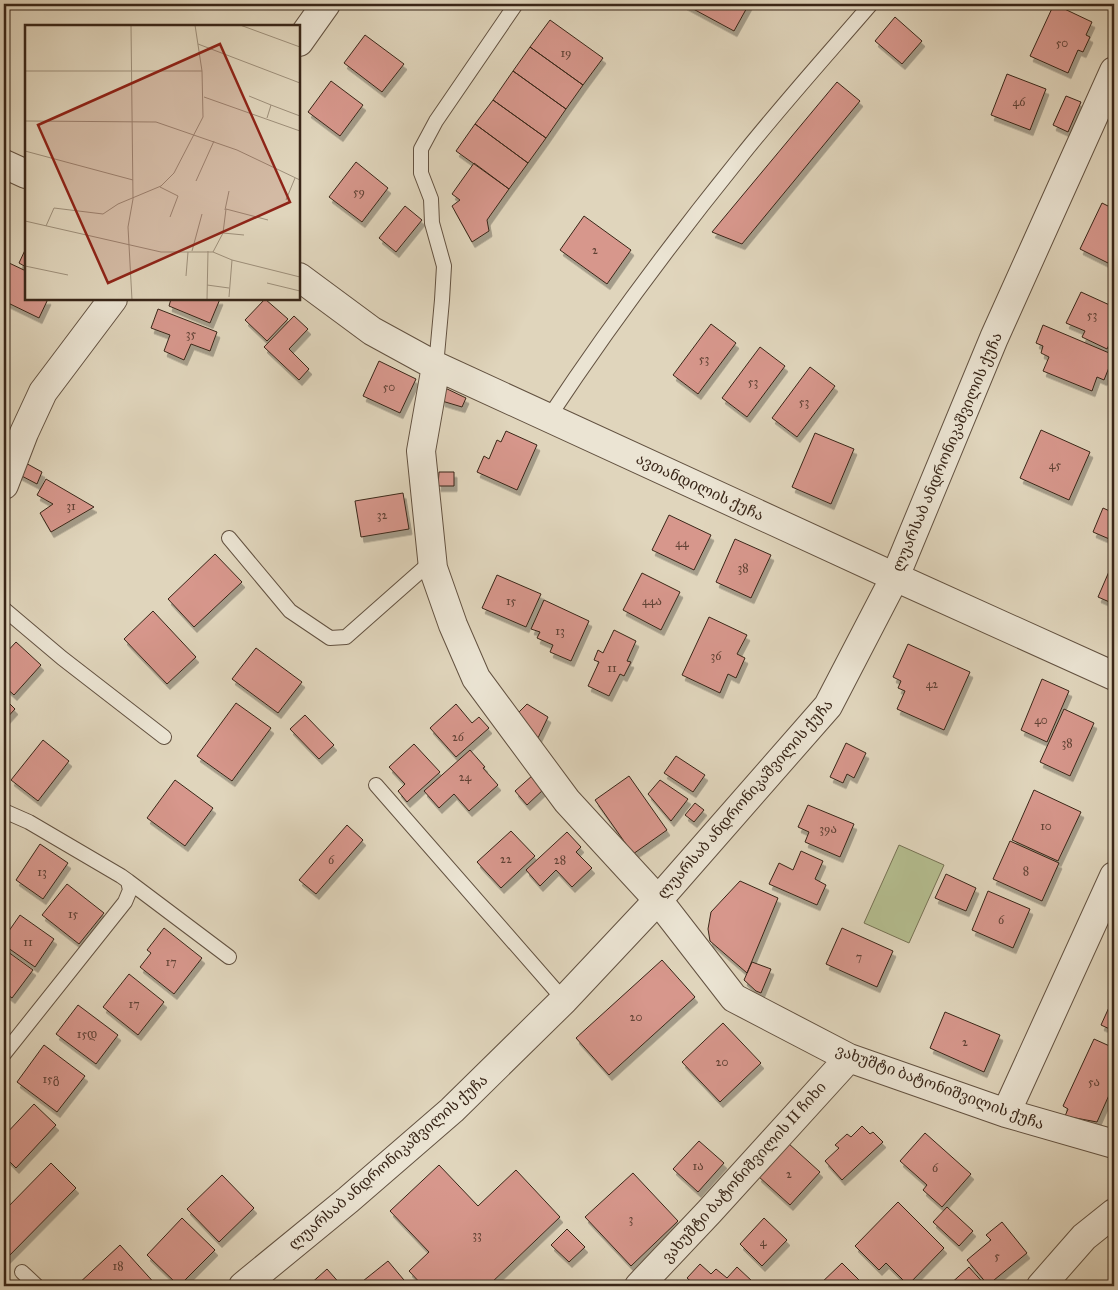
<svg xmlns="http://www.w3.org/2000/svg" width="1118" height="1290" viewBox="0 0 1118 1290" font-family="'IM FELL Great Primer','Noto Serif Georgian',serif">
<defs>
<filter id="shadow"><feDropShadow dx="3" dy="5.5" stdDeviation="0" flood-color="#0004"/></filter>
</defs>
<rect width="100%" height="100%" fill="#e0d5bc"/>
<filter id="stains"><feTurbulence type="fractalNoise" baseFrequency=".004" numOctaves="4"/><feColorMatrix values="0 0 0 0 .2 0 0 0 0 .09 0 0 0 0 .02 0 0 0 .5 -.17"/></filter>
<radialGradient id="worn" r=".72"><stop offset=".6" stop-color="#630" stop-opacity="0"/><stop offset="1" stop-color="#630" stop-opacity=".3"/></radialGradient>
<!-- green -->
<path fill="#b4bd8f" stroke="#767254" d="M899 845 944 865 909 943 864 923Z"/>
<!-- building -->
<path fill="#d7978c" stroke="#392618" filter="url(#shadow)" d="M684 4H749L734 31Z
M1054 4 1092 22 1086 35 1090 37 1083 52 1078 50 1068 73 1030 56Z
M895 17 922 41 902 64 875 41Z
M550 20 603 58 583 85 530 47Z
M365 35 404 64 382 92 344 63Z
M530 47 583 85 566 109 513 71Z
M513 71 566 109 546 138 493 100Z
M1007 74 1046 89 1030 130 991 115Z
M331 81 363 105 340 136 308 112Z
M837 82 860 101 742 244 712 232Z
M1066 96 1081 102 1068 132 1053 125Z
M493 100 546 138 528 163 475 124Z
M475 124 528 163 509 189 456 151Z
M356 162 388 188 362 222 329 197Z
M474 163 509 189 487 220 489 231 472 242 452 206 460 200 452 194Z
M1102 203 1114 209V266L1080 249Z
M405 206 422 220 396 252 379 238Z
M584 216 631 250 607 284 560 250Z
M26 248V267L19 263Z
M7 262 26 271V299H48L39 318 4 301V269Z
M1081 292 1114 307V345L1110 343 1107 349 1082 337 1085 331 1066 323Z
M171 299H220L210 323 169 306Z
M265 299 288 319 267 341 245 320Z
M158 309 217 332 210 351 191 344 184 360 164 351 170 335 151 328Z
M294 316 308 329 289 349 309 369 299 380 264 347Z
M711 324 736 343 698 394 673 375Z
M1043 325 1114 355 1104 380 1097 377 1092 391 1043 371 1049 357 1041 353 1043 346 1036 343Z
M760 347 785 366 747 417 722 398Z
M379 361 416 379 400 413 363 396Z
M810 367 835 386 797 437 772 418Z
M443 387 466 398 462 407 442 401Z
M1041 430 1090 452 1069 500 1020 478Z
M506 431 537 445 517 490 477 472 484 456 489 459 497 440 501 442Z
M815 433 854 449 831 504 792 487Z
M22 461 42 472 37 484 18 474Z
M439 472H454V486H438Z
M46 479 94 507 51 532 40 513 53 504 37 495Z
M403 493 409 529 361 537 355 501Z
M1103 508 1114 513V541L1093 532Z
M669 515 711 535 694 570 652 550Z
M735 539 771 555 751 598 716 582Z
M215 554 242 582 194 627 168 599Z
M1114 560V604L1098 597Z
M642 573 680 592 661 630 623 610Z
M497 575 541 594 526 627 482 608Z
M544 600 589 621 571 661 550 652 553 645 537 638 540 632 531 629Z
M153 611 196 657 167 684 124 639Z
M709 617 747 635 737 654 745 658 736 678 728 674 720 693 682 675Z
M614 630 636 641 627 661 631 662 624 676 620 674 609 696 588 686 599 662 594 660 598 650 603 653Z
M16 642 41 665 14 695 4 686V655Z
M908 644 970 672 944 730 897 709 905 691 898 688 901 681 893 677Z
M256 648 302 682 278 713 232 679Z
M1042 679 1069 691 1047 742 1021 730Z
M4 698 15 709 4 721Z
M236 703 271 728 232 781 197 756Z
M456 704 472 723 479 717 489 728 456 757 430 728Z
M527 704 548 717 537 740 516 715Z
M1064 709 1094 723 1070 776 1040 762Z
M305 715 334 745 319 759 290 729Z
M43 740 69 761 38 801 11 780Z
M846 743 866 753 854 778 847 774 843 783 830 777Z
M414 744 440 772 407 802 398 791 405 784 389 767Z
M470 750 485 767 483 768 498 785 469 811 454 794 439 808 424 791Z
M676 756 705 775 693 792 664 773Z
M533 775 544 789 527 805 515 791Z
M629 776 667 830 633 854 595 800Z
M175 780 213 808 185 846 147 818Z
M660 780 688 799 671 821 648 794Z
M1034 790 1081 812 1058 861 1012 840Z
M695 803 704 810 694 822 685 815Z
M808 805 854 824 840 857 805 842 809 832 798 827Z
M347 825 363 840 316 894 299 880Z
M511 831 535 856 501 888 477 862Z
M567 832 581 847 576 852 592 868 572 887 556 870 540 886 526 870Z
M1010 841 1059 863 1042 901 993 879Z
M40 844 68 863 43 899 16 880Z
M801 851 823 861 815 879 826 885 817 905 769 884 779 863 793 870Z
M946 874 976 888 966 911 935 898Z
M740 881 778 898 747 973 710 941 708 929 711 912Z
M67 884 104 913 79 944 42 915Z
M988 891 1030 909 1013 948 972 930Z
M20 915 54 939 35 967 4 945V938Z
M164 928 202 958 174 994 140 967 151 953 147 950Z
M842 928 893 951 877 987 826 964Z
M4 949 33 970 12 998 4 992Z
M662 960 695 997 609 1075 576 1038Z
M752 962 771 969 761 993 756 991 744 980Z
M129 974 164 1002 138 1035 103 1007Z
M1111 1003 1114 1004V1031L1101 1025Z
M78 1005 118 1035 96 1064 56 1034Z
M945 1012 1000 1035 984 1072 930 1048Z
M723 1023 761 1063 720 1102 682 1062Z
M1094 1039 1114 1048V1084L1097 1122 1065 1116 1068 1109 1063 1106Z
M44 1045 85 1076 57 1112 17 1082Z
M1114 1084V1097L1109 1095Z
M34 1104 56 1125 16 1168 4 1156V1136Z
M862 1126 870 1134 873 1132 883 1142 842 1180 825 1161 839 1148 835 1145 847 1134 851 1137Z
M925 1133 971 1174 942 1207 923 1190 927 1185 900 1161Z
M699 1141 724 1163 698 1192 673 1169Z
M788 1143 820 1172 790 1205 758 1176Z
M51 1163 76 1188 5 1260 4 1259V1211Z
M439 1165 478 1206 516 1170 560 1217 488 1286H423L409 1271 429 1252 390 1211Z
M633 1173 678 1221 631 1266 585 1217Z
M222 1175 254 1208 219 1242 187 1209Z
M898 1202 944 1248 908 1285 886 1263 879 1270 855 1246Z
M947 1207 973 1231 959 1246 933 1222Z
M182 1218 215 1250 179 1286 147 1255Z
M764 1218 787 1240 762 1266 740 1244Z
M1002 1222 1027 1253 988 1285 967 1260 991 1240 986 1235Z
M567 1229 585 1247 569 1262 551 1245Z
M120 1245 157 1286H76Z
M388 1261 409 1286H359L358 1285Z
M842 1263 865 1286H818Z
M700 1264 711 1274 716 1269 727 1278 737 1267 753 1282 749 1286H696L687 1278Z
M969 1267 986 1286H948Z
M327 1269 342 1286H308Z"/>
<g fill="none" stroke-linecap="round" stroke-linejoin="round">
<defs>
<path id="service" d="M436 366 442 300 444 266 432 223 431 199 421 173V149L436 121 516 4
M549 417C608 328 672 242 739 159 781 106 827 55 871 4
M229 538 290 611 330 638 346 637 432 561
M4 609 62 658 164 737
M376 785 564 1000
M4 811 29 822 121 876 128 881 130 890 125 902 4 1054
M128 881 229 957
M22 1272 37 1286"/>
<path id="minor" d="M299 42 326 4
M4 164 26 174
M299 277 372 331 436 366 895 577
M436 366 421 451 433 568 453 625 476 678 567 801 658 900 734 998 849 1058 1006 1113 1114 1144
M4 485 24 433 43 392 113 299
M1006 1113 1114 876
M639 1286 709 1212 849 1058
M1041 1286 1084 1237 1114 1213"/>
<path id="tertiary" d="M895 577 1114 676
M243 1286 348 1200 452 1110 564 1000 658 900 828 706 895 577 994 338 1114 71"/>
</defs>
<!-- service casing -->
<use href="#service" stroke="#635241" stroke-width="16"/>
<!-- minor casing -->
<use href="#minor" stroke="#635241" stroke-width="30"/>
<!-- tertiary casing -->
<use href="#tertiary" stroke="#635241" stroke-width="30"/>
<!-- service -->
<use href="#service" stroke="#ebe4d3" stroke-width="14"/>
<!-- minor -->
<use href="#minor" stroke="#ebe4d3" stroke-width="28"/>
<!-- tertiary -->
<use href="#tertiary" stroke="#ebe4d3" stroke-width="28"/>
</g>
<g text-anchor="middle" stroke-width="4" stroke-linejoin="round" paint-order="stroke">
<!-- number labels -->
<g font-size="12" fill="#604235">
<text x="1062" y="47">50</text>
<text x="566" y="57">19</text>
<text x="1019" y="106">46</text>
<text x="359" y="196">59</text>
<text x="595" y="254">2</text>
<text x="1092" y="319">53</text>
<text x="191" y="338">35</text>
<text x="704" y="363">53</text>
<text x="753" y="386">53</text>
<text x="389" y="391">50</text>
<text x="804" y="406">53</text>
<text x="1055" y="469">45</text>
<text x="71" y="510">31</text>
<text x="382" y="519">32</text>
<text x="682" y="547">44</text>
<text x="743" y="572">38</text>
<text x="511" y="605">15</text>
<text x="652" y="605">44ა</text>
<text x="560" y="635">13</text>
<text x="716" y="660">36</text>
<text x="612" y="672">11</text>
<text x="932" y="688">42</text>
<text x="1041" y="724">40</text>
<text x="458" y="741">26</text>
<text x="1067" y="747">38</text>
<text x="465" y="781">24</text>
<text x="1046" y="830">10</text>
<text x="828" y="833">39ა</text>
<text x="506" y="863">22</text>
<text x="331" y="864">6</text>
<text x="560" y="864">28</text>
<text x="1026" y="875">8</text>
<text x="42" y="876">13</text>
<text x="73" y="918">15</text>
<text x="1001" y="924">6</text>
<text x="28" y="946">11</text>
<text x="859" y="961">7</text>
<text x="171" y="966">17</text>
<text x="134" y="1008">17</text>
<text x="636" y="1021">20</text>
<text x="87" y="1038">15დ</text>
<text x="965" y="1046">2</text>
<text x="722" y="1066">20</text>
<text x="51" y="1083">15გ</text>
<text x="1094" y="1086">5ა</text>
<text x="698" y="1170">1ა</text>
<text x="935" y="1172">6</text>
<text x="789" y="1178">2</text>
<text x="631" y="1223">3</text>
<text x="477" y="1239">33</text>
<text x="763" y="1246">4</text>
<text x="997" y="1260">5</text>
<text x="118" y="1270">18</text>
</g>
<!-- street labels -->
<g font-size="15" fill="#392618" stroke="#ebe4d3">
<text transform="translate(947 452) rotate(-67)" y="5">ლუარსაბ ანდრონიკაშვილის ქუჩა</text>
<text transform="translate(700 487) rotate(25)" y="5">ავთანდილის ქუჩა</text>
<text transform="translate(745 799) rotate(-49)" y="5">ლუარსაბ ანდრონიკაშვილის ქუჩა</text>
<text transform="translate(940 1087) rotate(20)" y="5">ვახუშტი ბატონიშვილის ქუჩა</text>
<text transform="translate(388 1162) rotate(-41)" y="5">ლუარსაბ ანდრონიკაშვილის ქუჩა</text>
<text transform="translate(744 1172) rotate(-48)" y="5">ვახუშტი ბატონიშვილის II ჩიხი</text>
</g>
</g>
<!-- overview -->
<g transform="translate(25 25)">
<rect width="275" height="275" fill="#e0d5bc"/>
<path fill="none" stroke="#9d8f7a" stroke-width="1" d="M106 0 108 174 103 202 107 275M215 0 275 22M173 19 275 58M0 46H177M224 71 246 80 242 93M179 72 275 106M246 80 275 91M0 96 131 97 212 125 275 155M0 126 108 155M171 156 189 116M135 162 153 171 145 192M261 175 270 153M200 185 204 166M0 196 136 227H188L207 235 275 252M21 201 29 183 78 189 93 179 136 161 149 148 178 92 177 46 170 0M198 208 219 210M167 226 177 189M188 227 198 208 201 184 243 195M0 241 43 250M161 251 163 227M242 258 275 266M182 260 204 263M204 272 207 235M182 275 183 226"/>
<path fill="#8f2418" fill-opacity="0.15" stroke="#8f2418" stroke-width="2.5" d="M195 19 265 177 83 258 13 100Z"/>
<rect width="275" height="275" fill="none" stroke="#392618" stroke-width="2.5"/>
</g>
<!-- margin -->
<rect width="1118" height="1290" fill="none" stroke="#e0d5bc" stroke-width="20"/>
<rect x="5" y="5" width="1108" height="1280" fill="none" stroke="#392618" stroke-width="2.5"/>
<rect x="10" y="10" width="1098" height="1270" fill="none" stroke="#392618"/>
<rect width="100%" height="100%" filter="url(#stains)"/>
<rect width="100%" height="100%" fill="url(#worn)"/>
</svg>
